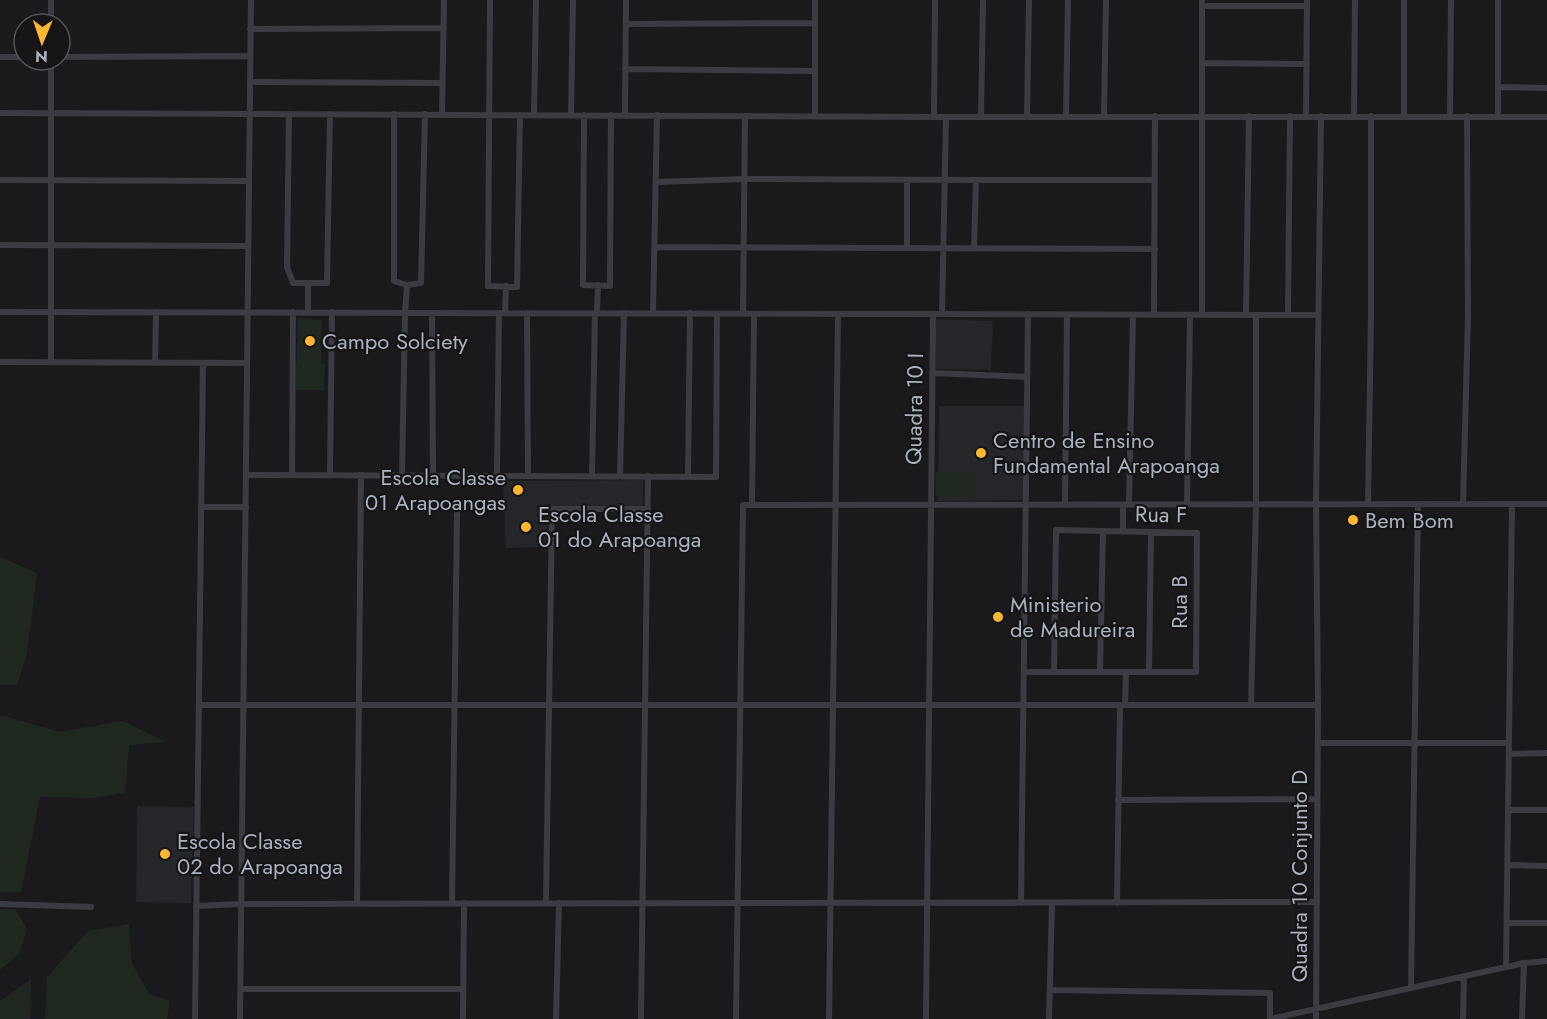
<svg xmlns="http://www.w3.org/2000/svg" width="1547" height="1019" viewBox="0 0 1547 1019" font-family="Jost,sans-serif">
<rect width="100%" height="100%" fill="#1a1a1c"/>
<!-- built -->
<path fill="#252629" d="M935 319 993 321 991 370 935 369Z
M939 406H1024L1023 500 938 501Z
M643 480V508H548L547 547 506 548 503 481Z
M137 806 194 807 191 903 136 902Z"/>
<!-- green -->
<path fill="#1f2820" d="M298 319 322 320 321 364H325L324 390H295V363H297Z
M976 472 975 497 936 496 935 472Z
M0 557 37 573 27 653 17 685H0Z
M0 717H8L60 732 123 721 166 742 129 745 125 793 94 798 40 797 21 892H0Z
M0 909H15L27 929 20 953 0 970Z
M129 924 132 963 149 994 170 1001 167 1019H45L47 977 88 931Z
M31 979 30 1019H0V1001Z"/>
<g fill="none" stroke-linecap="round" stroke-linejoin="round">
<!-- minor -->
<path stroke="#3a3c42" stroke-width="6" d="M490 0 488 286 517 287 520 115
M1202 0V314
M1202 6H1307
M51 24V0
M626 24 815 23
M250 29 443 28
M0 57H24
M60 57 250 56
M1202 63 1307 64
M625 69 815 71
M250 82 442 83
M1498 87 1547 88
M0 113 946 117H1547
M289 114 287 267 293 283H327L330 114
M394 114V281L407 285 421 283 425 114
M442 115 444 0
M534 115 536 0
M571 115 573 0
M584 115 583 285 610 286 611 115
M625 115 626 0
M815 116V0
M1354 116 1355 0
M1404 116V0
M1450 116 1451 0
M1498 116V0
M934 117 935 0
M981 117 983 0
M1027 117 1029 0
M1066 117 1068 0
M1104 117 1106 0
M1306 117 1307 0
M0 180 249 181
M907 180V247
M656 182 744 179 976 180H1155
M0 245 248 246
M655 247 1155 249
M974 247 976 180
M0 312 1318 315
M308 312V283
M432 313 433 475
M505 313 506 286
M527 313 528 476
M597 313 598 285
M653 313 657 115
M743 314 745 116
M942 314 946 117
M1288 314 1290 116
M1154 315 1155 116
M1246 315 1249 116
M0 362 247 363
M51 362V60
M155 363 156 312
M933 373 1027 377
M246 475 716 477 717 314
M292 475 293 312
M330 475 332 312
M402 475 405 313 407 285
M497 476 499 313
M592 476 595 313
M620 476 624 313
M688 477 690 313
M1368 504 1371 317V116
M1463 504 1468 317 1467 116
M752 505 754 314
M1065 505 1067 315
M1123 505V532
M1129 505 1133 315
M1187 505 1190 315
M201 507H246
M1024 672H1196L1197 533 1056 530 1054 672
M1100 672 1103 531
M1149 672 1151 532
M199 705H1318
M1125 705 1126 672
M1251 705 1256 505V315
M1318 743H1509
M1509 754 1547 753
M1118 800 1317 799
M1508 810H1547
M1508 865 1547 866
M452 903 457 513
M546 903 552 509H648
M1021 903 1028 314
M1117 903 1120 705
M0 904 91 907
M357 904 361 475
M196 906 241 904 1317 902
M1507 923H1547
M1506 967 1512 504
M1411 988 1418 504
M241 989H463
M1050 990 1270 993V1019
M195 1019 203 363
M240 1019 251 0
M463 1019 464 903
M556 1019 559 903
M641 1019 648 476
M736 1019 743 505 1547 504
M829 1019 838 314
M926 1019 933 314
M1049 1019 1052 903
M1270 1019 1524 963 1547 961
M1316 1019 1318 705 1316 504 1321 116
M1463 1019 1464 976
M1522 1019 1524 963"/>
</g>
<!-- markers -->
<g fill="#ffb72f" stroke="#151517" stroke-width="2">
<circle cx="310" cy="341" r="6"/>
<circle cx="981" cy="453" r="6"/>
<circle cx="518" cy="490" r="6"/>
<circle cx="1353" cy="520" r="6"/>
<circle cx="526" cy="527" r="6"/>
<circle cx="998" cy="617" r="6"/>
<circle cx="165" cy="854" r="6"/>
</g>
<g text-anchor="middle" stroke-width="4.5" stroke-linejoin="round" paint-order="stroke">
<!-- poi labels -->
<g font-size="22" fill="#abb1bd" stroke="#151517" text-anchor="start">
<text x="322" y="349">Campo Solciety</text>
<text x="993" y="448">Centro de Ensino<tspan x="993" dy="25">Fundamental Arapoanga</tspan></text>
<text x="506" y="485" text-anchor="end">Escola Classe<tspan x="506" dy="25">01 Arapoangas</tspan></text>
<text x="538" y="522">Escola Classe<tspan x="538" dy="25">01 do Arapoanga</tspan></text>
<text x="1365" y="528">Bem Bom</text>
<text x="1010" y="612">Ministerio<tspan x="1010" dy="25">de Madureira</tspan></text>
<text x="177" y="849">Escola Classe<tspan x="177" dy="25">02 do Arapoanga</tspan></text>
</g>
<!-- street labels -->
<g font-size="22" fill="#abb1bd" stroke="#151517">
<text transform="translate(914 409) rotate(-89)" y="8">Quadra 10 I</text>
<text transform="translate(1161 514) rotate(1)" y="8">Rua F</text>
<text transform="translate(1179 602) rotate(-90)" y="8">Rua B</text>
<text transform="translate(1299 876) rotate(-90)" y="8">Quadra 10 Conjunto D</text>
</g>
</g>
<!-- north arrow -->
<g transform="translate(42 42) rotate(182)"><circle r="28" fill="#151517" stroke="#515359" stroke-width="1.5"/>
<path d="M0-4.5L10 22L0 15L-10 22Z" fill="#ffb72f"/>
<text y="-9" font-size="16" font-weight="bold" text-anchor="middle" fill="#abb1bd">N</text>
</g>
</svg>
